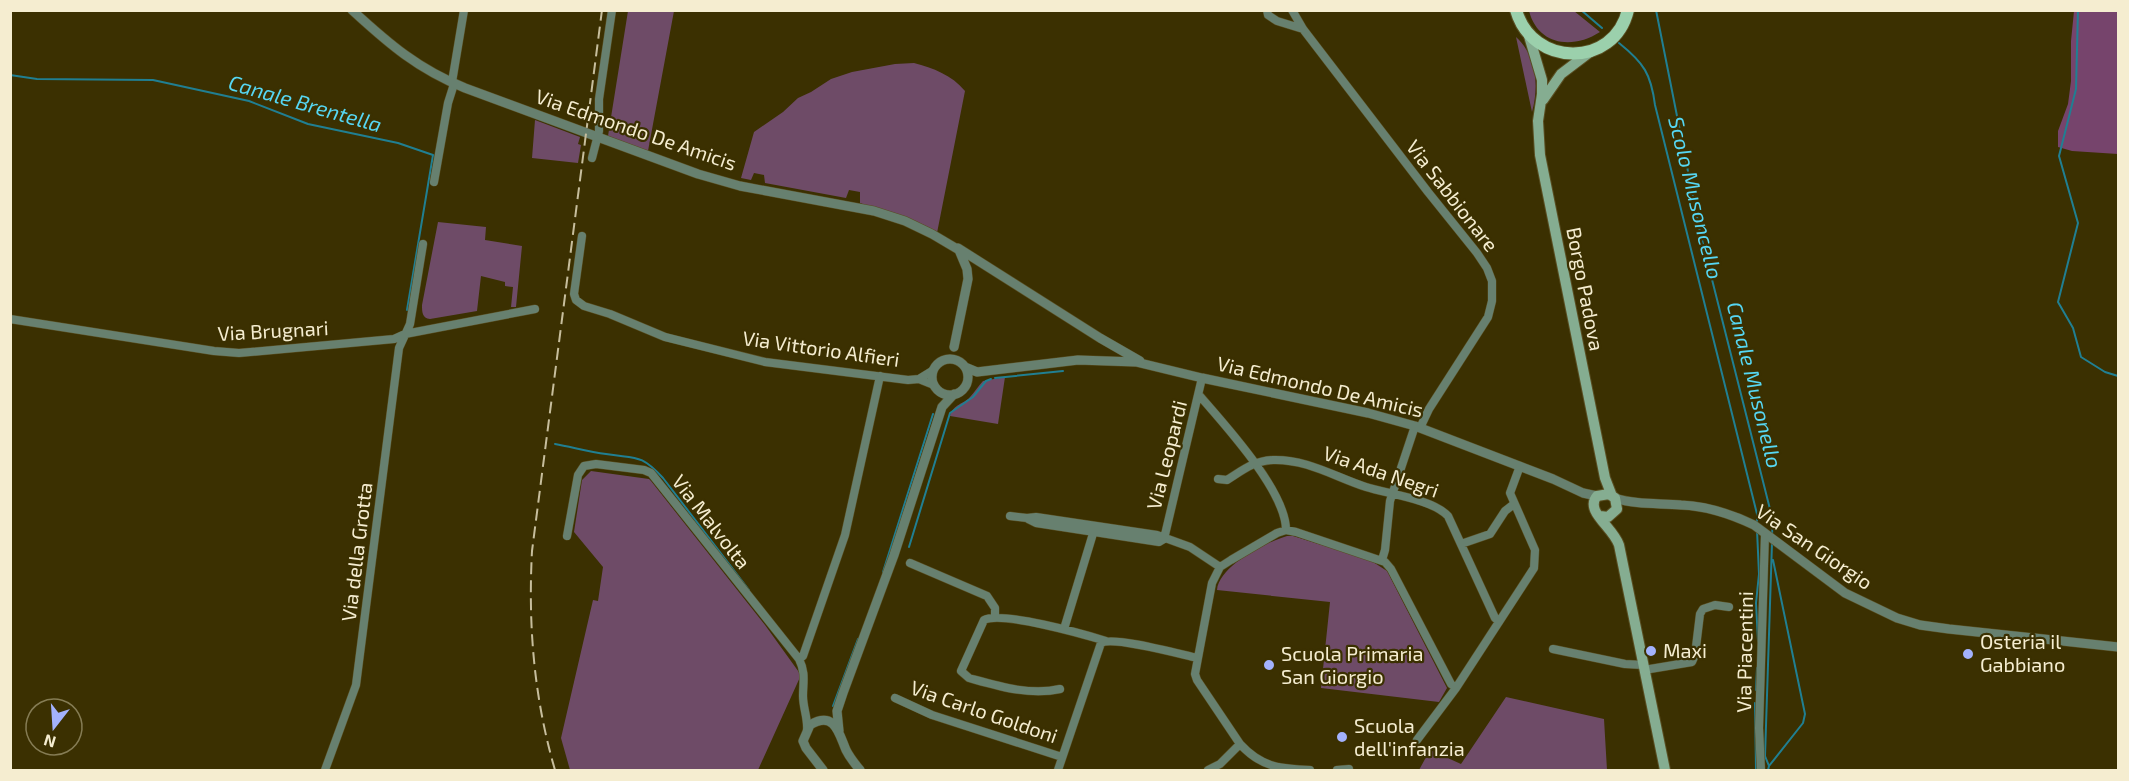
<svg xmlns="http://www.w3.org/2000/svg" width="2129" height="781" viewBox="0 0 2129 781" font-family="'Exo 2',sans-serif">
<rect width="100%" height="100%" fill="#3b3001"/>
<!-- green -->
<path fill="#6e4b67" d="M628 11H674L648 151 608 136Z
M1529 11H1574L1600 32C1572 50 1538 45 1529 11Z
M1516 37C1537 56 1539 87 1532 112Z
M914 63C933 68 952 75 965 91L937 233 860 203V192L849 190 846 198 765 183 764 175 754 173 751 180 741 178 754 132 783 112 798 98 811 92 831 79 852 72 895 64Z
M535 120 580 137 578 144 581 145 578 163 532 158Z
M438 222 486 227 485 240 522 246 516 307H511L513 287 505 286V282L481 276 477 311 430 319C422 318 422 312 422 305Z
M1005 377 998 424 950 416C954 403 963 405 970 397 975 392 978 386 983 381Z
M591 471 649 479 651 481 765 625 801 675 758 770H570L561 738 593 600 598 601 603 567 574 532 582 480Z
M1287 536H1293L1370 560 1387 571 1447 688 1439 702 1321 688 1330 602 1217 590C1219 566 1266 542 1287 536Z
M1506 697 1604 719 1607 770H1419L1430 750 1461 764Z"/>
<!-- forest -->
<path fill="#76446c" d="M2074 11H2118V154L2072 151 2058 147V131L2068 104 2071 81V41Z"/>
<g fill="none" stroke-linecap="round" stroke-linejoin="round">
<!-- stream -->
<path stroke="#207f92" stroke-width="2" d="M1581 10 1602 28
M1656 10 1700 232 1773 521 1772 534
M2078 10 2076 89 2059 156 2078 223 2058 302 2073 328 2081 357 2105 372 2118 376
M1619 43C1644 63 1651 74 1655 105L1757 514V525
M10 75 37 79 153 80 249 101 308 124 398 143 433 155 407 310
M995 378 1063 371
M555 444C572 447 589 452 606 454 636 459 640 453 663 478L749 590
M1757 530 1759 574 1756 603 1758 641
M909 547 950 413 973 397 986 381 991 379
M883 572 933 414
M1756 690 1757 668
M1755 703 1756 770
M833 706 858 639
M1769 766 1803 723 1805 714 1773 560
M1768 770 1769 766 1765 756 1772 543"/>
<defs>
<path id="minor" d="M1267 10 1268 15 1277 21 1303 29
M1292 10 1303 29 1428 192 1477 253 1487 268 1492 281V301L1488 317 1429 409 1420 428
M452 82 464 10
M592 158 599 131V99L612 10
M434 182 448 103 454 84
M582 236 574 294 576 300 584 306 610 314 665 337 765 362 908 380 919 379 934 385
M10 319 214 351 239 353 394 339 405 334 535 309
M919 379 932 371
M1199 395C1224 424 1286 491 1286 530
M1218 479 1227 480C1243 470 1253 461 1273 460 1307 459 1335 477 1366 487 1388 494 1432 499 1448 516L1495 618 1499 622
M1010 516 1027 518 1036 517 1157 535 1190 547 1220 567
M1028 519 1036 523 1159 542 1164 539
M567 536 578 475 584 466 596 464 644 470 651 473 799 659C806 673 803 682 803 696 803 708 808 718 807 730
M1164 539 1202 378
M1461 544 1490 534 1505 511 1514 504
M1382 560 1385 550 1390 501 1415 426
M910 563 987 596 995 608V618
M1064 629 1095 527
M1553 649 1625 664 1643 665
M799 659 803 656 845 535 880 376
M1644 670 1692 662 1695 655 1700 614 1703 609 1715 605 1729 607
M1060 689C1030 696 998 686 969 678L961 671 984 620C1002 611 1083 634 1106 641
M895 698 932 715 1062 757
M1417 740 1456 688 1534 568 1535 550 1510 493 1520 466
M325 770 356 685 399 348 410 324 423 244
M1058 770 1101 643C1114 636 1179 654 1197 658
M1208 770 1220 764 1240 744
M1310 770C1280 769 1261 767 1240 744L1197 680 1195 674 1212 583 1220 567 1231 560 1277 533 1286 530 1296 532 1385 562 1391 569 1451 684 1456 688
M1337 770 1349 769
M1761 770 1759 728 1765 534"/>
<path id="tertiary" d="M352 10C389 44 418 69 465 88L698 174 740 186 874 211 905 221 932 234 959 250 967 269 968 279 954 347
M958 248 1100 338 1140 361
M932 377a18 18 0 1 1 36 0a18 18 0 1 1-36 0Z
M965 367 977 372 1078 360 1136 362 1202 378 1368 413 1415 426 1553 479 1583 493 1597 496
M1615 498C1636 505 1659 503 1681 505 1706 506 1731 514 1754 525L1845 593 1897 618 1920 625 1949 629 2118 647
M839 731 837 711 843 693 894 555 942 407 954 394
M823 770 806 748 803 741 810 725C835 710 839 734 846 750 850 758 855 764 860 770"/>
<path id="secondary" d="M1529 36 1542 80V94L1538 121 1540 155 1605 478 1612 496
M1543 100 1561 74 1590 52
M1600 516 1608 517 1617 509 1615 498 1609 494 1597 496C1584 511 1613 527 1619 545L1665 770"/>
<path id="primary" d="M1516 10C1532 67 1614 69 1628 10"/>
</defs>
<!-- minor casing -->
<use href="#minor" stroke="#594e22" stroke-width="9"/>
<!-- tertiary casing -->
<use href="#tertiary" stroke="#594e22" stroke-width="10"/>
<!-- secondary casing -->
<use href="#secondary" stroke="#594e22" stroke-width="12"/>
<!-- primary casing -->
<use href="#primary" stroke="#594e22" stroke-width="14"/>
<!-- minor -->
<use href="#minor" stroke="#67806f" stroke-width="8"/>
<!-- tertiary -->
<use href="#tertiary" stroke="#67806f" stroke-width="9"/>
<!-- secondary -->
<use href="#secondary" stroke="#85ad91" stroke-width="10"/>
<!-- primary -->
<use href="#primary" stroke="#9bd0ac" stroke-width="12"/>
<!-- rail -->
<path stroke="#c7be9d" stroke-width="2" stroke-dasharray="12 6" stroke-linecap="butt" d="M555 770C534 698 528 626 532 551L602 10"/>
</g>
<!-- markers -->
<g fill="#a3b2fd" stroke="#3b3001" stroke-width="2">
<circle cx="1651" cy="651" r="6"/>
<circle cx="1968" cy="654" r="6"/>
<circle cx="1269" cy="665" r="6"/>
<circle cx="1342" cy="737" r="6"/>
</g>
<g text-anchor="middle" stroke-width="4.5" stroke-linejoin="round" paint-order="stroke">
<!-- street labels -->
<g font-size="20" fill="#f5edd0" stroke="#3b3001">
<text transform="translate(636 130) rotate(19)" y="7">Via Edmondo De Amicis</text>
<text transform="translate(1452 196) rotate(52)" y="7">Via Sabbionare</text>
<text transform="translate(1585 289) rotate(79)" y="7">Borgo Padova</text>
<text transform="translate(273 331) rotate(-3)" y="7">Via Brugnari</text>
<text transform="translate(821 349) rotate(8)" y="7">Via Vittorio Alfieri</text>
<text transform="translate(1320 387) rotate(13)" y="7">Via Edmondo De Amicis</text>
<text transform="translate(1167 455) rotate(-76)" y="7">Via Leopardi</text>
<text transform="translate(1381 472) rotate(19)" y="7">Via Ada Negri</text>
<text transform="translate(711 522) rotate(52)" y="7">Via Malvolta</text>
<text transform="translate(1814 547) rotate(34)" y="7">Via San Giorgio</text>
<text transform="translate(357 552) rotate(-83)" y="7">Via della Grotta</text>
<text transform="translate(1745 652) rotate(-89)" y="7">Via Piacentini</text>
<text transform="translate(984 712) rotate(19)" y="7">Via Carlo Goldoni</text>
</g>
<!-- poi labels -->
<g font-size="20" fill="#f5edd0" stroke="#3b3001" text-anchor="start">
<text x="1980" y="649">Osteria il<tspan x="1980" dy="23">Gabbiano</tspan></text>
<text x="1663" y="658">Maxi</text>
<text x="1281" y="661">Scuola Primaria<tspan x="1281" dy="23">San Giorgio</tspan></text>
<text x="1354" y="733">Scuola<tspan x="1354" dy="23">dell'infanzia</tspan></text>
</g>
<!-- water labels -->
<g font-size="21" font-style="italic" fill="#56d7f3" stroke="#3b3001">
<text transform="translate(305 104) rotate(16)" y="7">Canale Brentella</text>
<text transform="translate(1695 198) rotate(76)" y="7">Scolo Musoncello</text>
<text transform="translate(1754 385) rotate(76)" y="7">Canale Musonello</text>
</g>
</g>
<!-- border -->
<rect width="2129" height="781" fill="none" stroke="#f5edd0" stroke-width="24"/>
<!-- north arrow -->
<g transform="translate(54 727) rotate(197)"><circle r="28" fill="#3b3001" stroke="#857c54" stroke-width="1.5"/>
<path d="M0-4.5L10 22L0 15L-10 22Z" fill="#a3b2fd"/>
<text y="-9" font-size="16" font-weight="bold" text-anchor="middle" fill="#f5edd0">N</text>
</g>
</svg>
